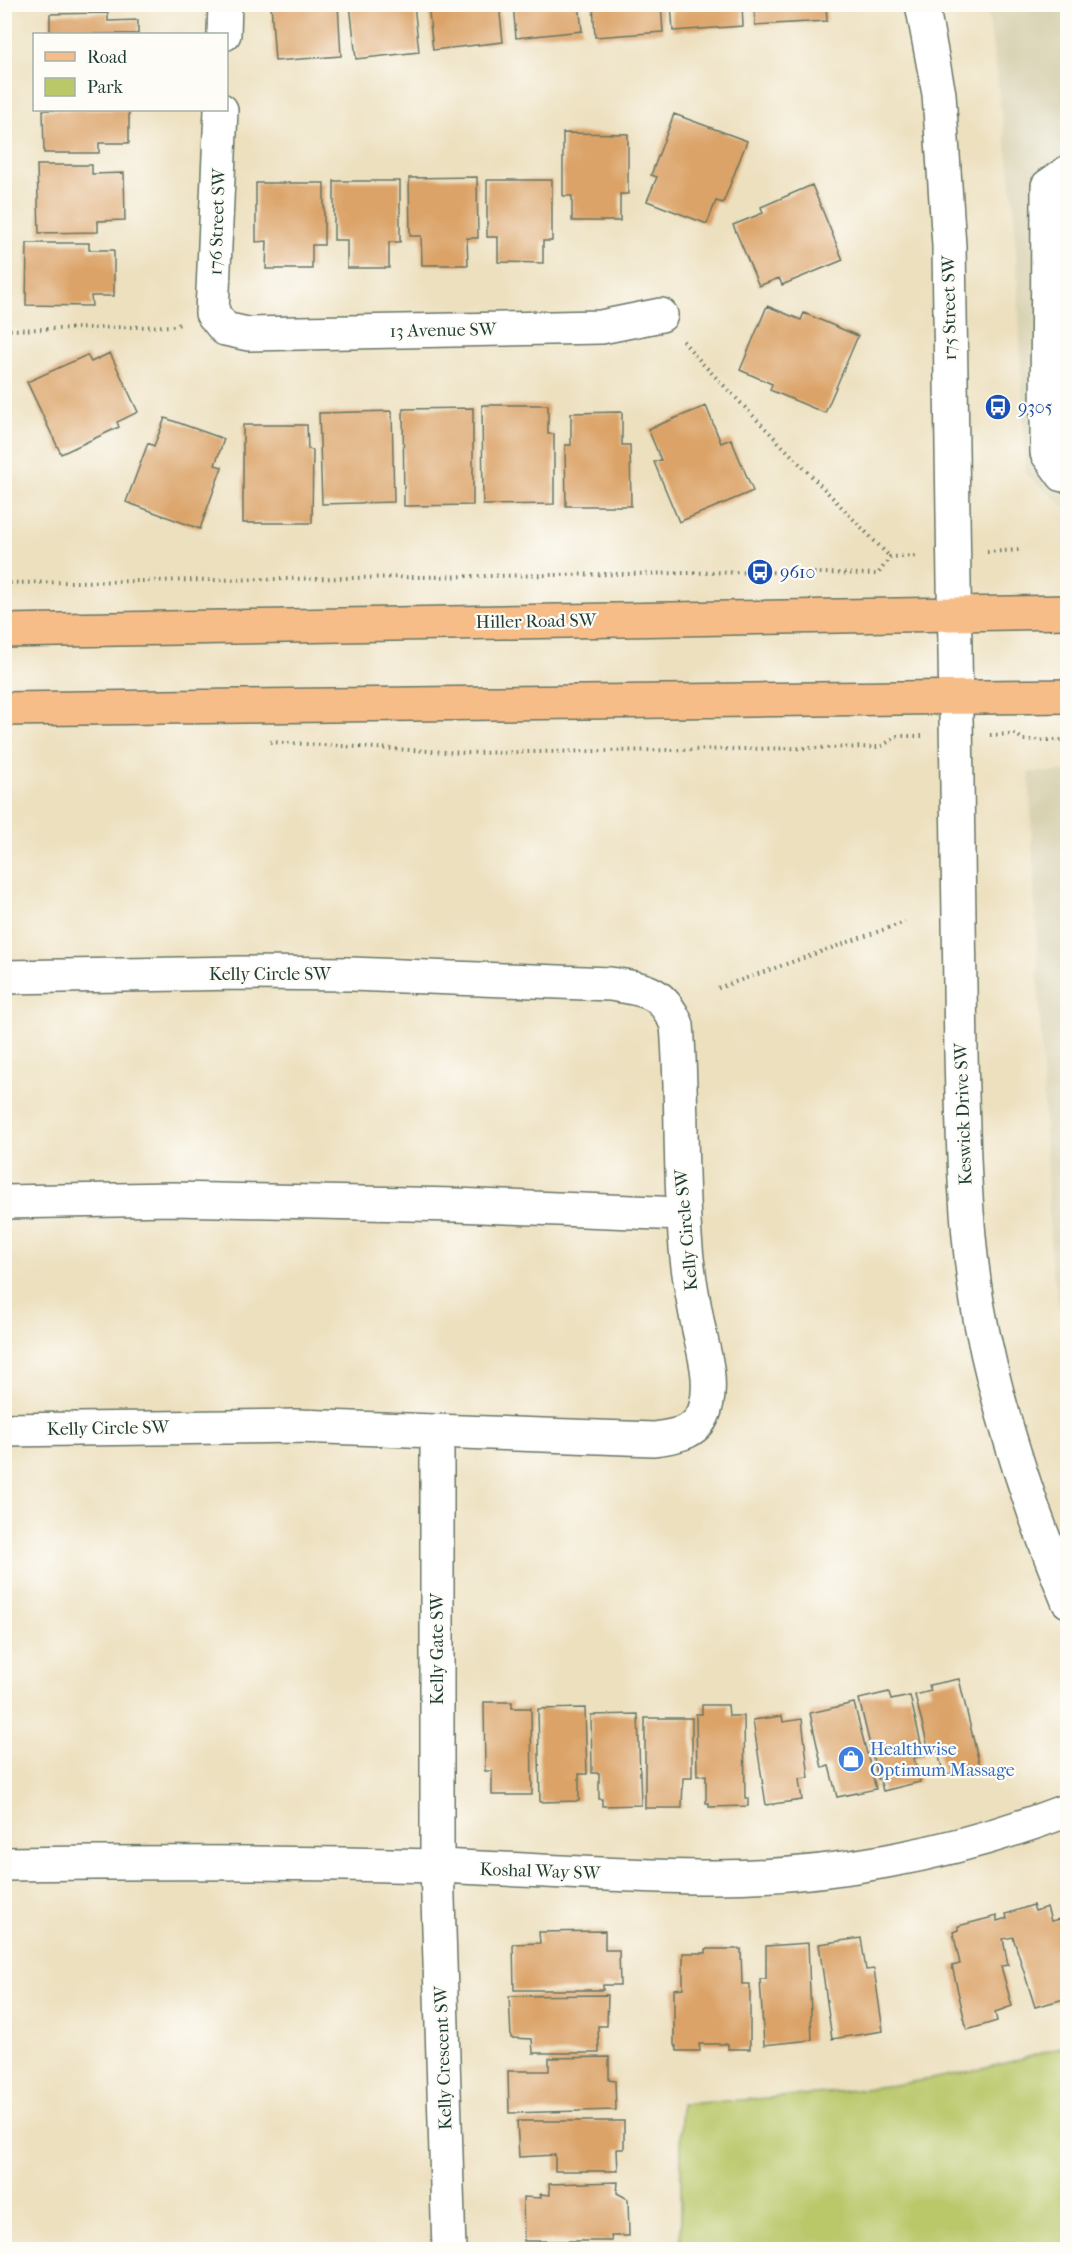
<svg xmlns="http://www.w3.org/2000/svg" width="1072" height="2254" viewBox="0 0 1072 2254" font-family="'IM FELL French Canon',serif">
<rect width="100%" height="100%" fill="#fdfcf7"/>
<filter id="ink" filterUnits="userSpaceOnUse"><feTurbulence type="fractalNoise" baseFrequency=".0167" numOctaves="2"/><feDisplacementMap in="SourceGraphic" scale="12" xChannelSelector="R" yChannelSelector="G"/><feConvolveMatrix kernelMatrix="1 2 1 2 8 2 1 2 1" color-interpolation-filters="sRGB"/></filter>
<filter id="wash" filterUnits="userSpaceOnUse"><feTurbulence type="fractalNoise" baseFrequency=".008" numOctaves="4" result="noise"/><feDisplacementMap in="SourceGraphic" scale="24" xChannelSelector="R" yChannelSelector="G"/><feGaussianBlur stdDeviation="1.35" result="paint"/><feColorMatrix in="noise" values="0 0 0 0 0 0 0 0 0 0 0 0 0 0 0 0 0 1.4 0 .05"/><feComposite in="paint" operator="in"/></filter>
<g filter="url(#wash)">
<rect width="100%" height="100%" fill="#ede0bf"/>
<!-- built -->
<path fill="#d8d2b2" d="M987 5H1067V509L1026 474 1014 206Z
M1029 772H1067V1342L1051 1263Z"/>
<!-- green -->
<path fill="#bac86a" stroke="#6c824f" stroke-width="1.5" d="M1067 2045V2249H681V2104C812 2096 941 2087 1067 2045Z"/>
<g id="blocks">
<!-- building -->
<path fill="#dba367" d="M271 4H338L341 56 275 61Z
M350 4H414L419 52 356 59Z
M428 4H499L503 42 433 50Z
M513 4H579L582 31 516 38Z
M593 4H661L663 32 595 37Z
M671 4H742L743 26 673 31Z
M754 4H826L827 21 755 25Z
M108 13V21L138 20V34H50V14Z
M43 110H129V143H99V153H44Z
M674 114 747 141 723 203 716 201 707 224 647 201 657 177 651 175Z
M563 133 628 134V194H620V221H572V196H563Z
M37 165H92V174L124 173 125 220 98 221V232L39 233Z
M477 177 478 238H467L468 265H422L421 236H410L409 178Z
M487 180H552V241H543V263L498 262V237H487Z
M334 181H400V242H389V268H347V240H334Z
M256 183H324V245H312V269H266L267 241 256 242Z
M812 185 843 260 782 285 779 278 759 286 733 225 763 213 761 207Z
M27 243H89V250H114V296H91L92 306 26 305Z
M767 306 801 320 804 313 858 336 825 413 770 390 772 384 740 370Z
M110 353 138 412 117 422 119 427 61 454 27 382 87 355 91 362Z
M482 405H548V434H554V504L483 505Z
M706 406 721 443 731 439 753 491 679 522 654 462 661 460 648 429Z
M473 408V505L404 506 403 409Z
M392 411 394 502 322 504 319 413Z
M622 412V445H630L631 506H566L565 445H571V413Z
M165 418 224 439 215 465 222 467 200 529 126 502 148 443 154 446Z
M243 425H307L308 449 313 450 312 523H243Z
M959 1679 980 1767 944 1775 937 1749 929 1751 915 1695 931 1691 929 1685Z
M889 1692 891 1700 910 1696 924 1756 914 1758 920 1782 883 1791 880 1779H878L859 1699Z
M484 1702H512V1708H531L532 1795H492V1771H485Z
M854 1703 876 1789 837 1797 829 1766 822 1768 810 1713Z
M702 1705H728L729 1716H744L745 1798H748V1806L709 1807V1803H706V1775L697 1776 696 1714H702Z
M585 1708 587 1774H579V1801L540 1802 538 1709Z
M638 1714 641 1805 602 1806V1799H599V1773H592L591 1715Z
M782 1716 783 1722 802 1719 809 1778 799 1779 802 1800 766 1805 753 1720Z
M645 1718H692V1778H683L682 1808H645Z
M1033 1905 1035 1911 1047 1907 1051 1921 1060 1919 1062 1927 1068 1925V1998L1035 2007 1013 1937 1003 1939 1008 1965 1001 1966 1012 2006 995 2012 997 2021 967 2030 952 1966 960 1964 953 1932 958 1930V1926L997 1916V1921L1007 1918 1006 1914Z
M605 1931V1950H619L620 1985H603V1990H514L513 1944 540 1943 539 1932Z
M861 1938 866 1970 874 1969 883 2031 832 2039 819 1944Z
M808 1943 812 2040 764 2045 760 1979H766V1946Z
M706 1949H741L742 1984H750V2049H728V2044H699L700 2051H677L676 2046 674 2045V1989L683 1988V1953H706Z
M608 1995 607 2026H598L599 2053H533L532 2039 511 2038 509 1996Z
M609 2057V2080L615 2081 616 2110 509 2113 508 2071H549V2058Z
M517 2121H624V2149H617L618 2171H555V2155L519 2157Z
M618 2182 617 2193 628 2199 629 2236H611L612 2241H524L523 2197 541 2198 540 2194 550 2195 549 2184Z"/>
</g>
</g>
<g filter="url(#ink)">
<use href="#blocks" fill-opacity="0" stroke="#677665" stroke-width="1.5"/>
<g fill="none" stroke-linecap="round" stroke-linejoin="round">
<defs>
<path id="minor" d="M922 4 939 94 949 246 961 1053C963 1136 964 1219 977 1302 995 1405 1029 1505 1068 1601
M224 34 225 4
M221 110 212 313 225 329 248 334 601 327 661 315
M1068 172 1048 186 1047 453 1063 475H1068
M4 977 242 973 351 974 610 984C645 989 662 990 677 1025 683 1099 679 1174 686 1248 688 1274 693 1299 698 1325 703 1350 713 1379 706 1406 700 1433 677 1436 654 1439L298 1426 4 1430
M4 1202 173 1199 456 1205 683 1214
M437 1431V1866L449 2250
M4 1864C148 1862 292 1862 435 1866 523 1869 611 1876 699 1877 823 1879 952 1855 1068 1810"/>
<path id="major" d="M4 631 1068 612
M4 709 1068 696"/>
</defs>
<!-- minor casing -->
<use href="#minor" stroke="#677665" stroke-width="36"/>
<!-- major casing -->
<use href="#major" stroke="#677665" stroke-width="36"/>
<!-- path -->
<path stroke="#677665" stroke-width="4" stroke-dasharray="1.5 4.5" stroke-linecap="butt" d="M4 330 174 326 180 324
M683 341 702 363 890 557
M987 552 1019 550
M4 583 760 572 878 574 890 557 919 556
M990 735 1016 734 1023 740H1068
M270 742 464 753 880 747 898 736H922
M718 988 905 922"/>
<!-- minor -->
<use href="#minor" stroke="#fff" stroke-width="33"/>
<!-- major -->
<use href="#major" stroke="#f7bd88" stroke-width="33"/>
</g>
</g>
<!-- icons -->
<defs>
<symbol id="bus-disc" viewBox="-11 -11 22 22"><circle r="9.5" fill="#1a4fb4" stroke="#fdfcf7"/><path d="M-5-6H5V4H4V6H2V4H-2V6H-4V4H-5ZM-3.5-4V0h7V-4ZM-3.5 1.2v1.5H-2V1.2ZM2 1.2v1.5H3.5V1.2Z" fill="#fff"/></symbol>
<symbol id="shop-disc" viewBox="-11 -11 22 22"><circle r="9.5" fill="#3f7fe0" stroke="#fdfcf7"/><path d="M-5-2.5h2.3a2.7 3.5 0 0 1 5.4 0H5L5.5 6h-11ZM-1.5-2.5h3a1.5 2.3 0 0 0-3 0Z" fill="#fff"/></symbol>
</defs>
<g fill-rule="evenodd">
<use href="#bus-disc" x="983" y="392" width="30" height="30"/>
<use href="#bus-disc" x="745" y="557" width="30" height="30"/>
<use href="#shop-disc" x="836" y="1744" width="30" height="30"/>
</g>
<g text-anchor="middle" stroke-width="4.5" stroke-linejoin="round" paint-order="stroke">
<!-- street labels -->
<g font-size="18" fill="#1f3d34" stroke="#fdfcf7">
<text transform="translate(217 222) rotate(-88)" y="6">176 Street SW</text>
<text transform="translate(949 308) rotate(-91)" y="6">175 Street SW</text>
<text transform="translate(443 330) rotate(-1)" y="6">13 Avenue SW</text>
<text transform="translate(536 621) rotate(-1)" y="6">Hiller Road SW</text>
<text x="270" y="980">Kelly Circle SW</text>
<text transform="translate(963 1114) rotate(-92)" y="6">Keswick Drive SW</text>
<text transform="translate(686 1230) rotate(-95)" y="6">Kelly Circle SW</text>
<text transform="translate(108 1428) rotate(-1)" y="6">Kelly Circle SW</text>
<text transform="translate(437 1649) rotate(-90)" y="6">Kelly Gate SW</text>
<text transform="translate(540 1871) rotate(2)" y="6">Koshal Way SW</text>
<text transform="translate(443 2058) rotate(-92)" y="6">Kelly Crescent SW</text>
</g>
<!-- transit labels -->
<g font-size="18" fill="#164399" stroke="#fdfcf7" text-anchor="start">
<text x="1018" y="413">9305</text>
<text x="780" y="578">9610</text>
</g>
<!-- shop labels -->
<g font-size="18" fill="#366cbe" stroke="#fdfcf7" text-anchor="start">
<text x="870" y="1755">Healthwise<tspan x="870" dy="21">Optimum Massage</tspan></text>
</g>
</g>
<!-- margin -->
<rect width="1072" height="2254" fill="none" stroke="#fdfcf7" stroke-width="24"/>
<!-- legend -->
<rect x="33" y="33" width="195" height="78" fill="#fdfcf7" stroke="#a4b0a9" stroke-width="1.5"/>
<rect x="45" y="52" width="30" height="9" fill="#f7bd88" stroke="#a4b0a9" stroke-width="1.5"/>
<text x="87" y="63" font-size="18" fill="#1f3d34">Road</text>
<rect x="45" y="78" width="30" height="18" fill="#bac86a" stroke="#a4b0a9" stroke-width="1.5"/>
<text x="87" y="93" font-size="18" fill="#1f3d34">Park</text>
</svg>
